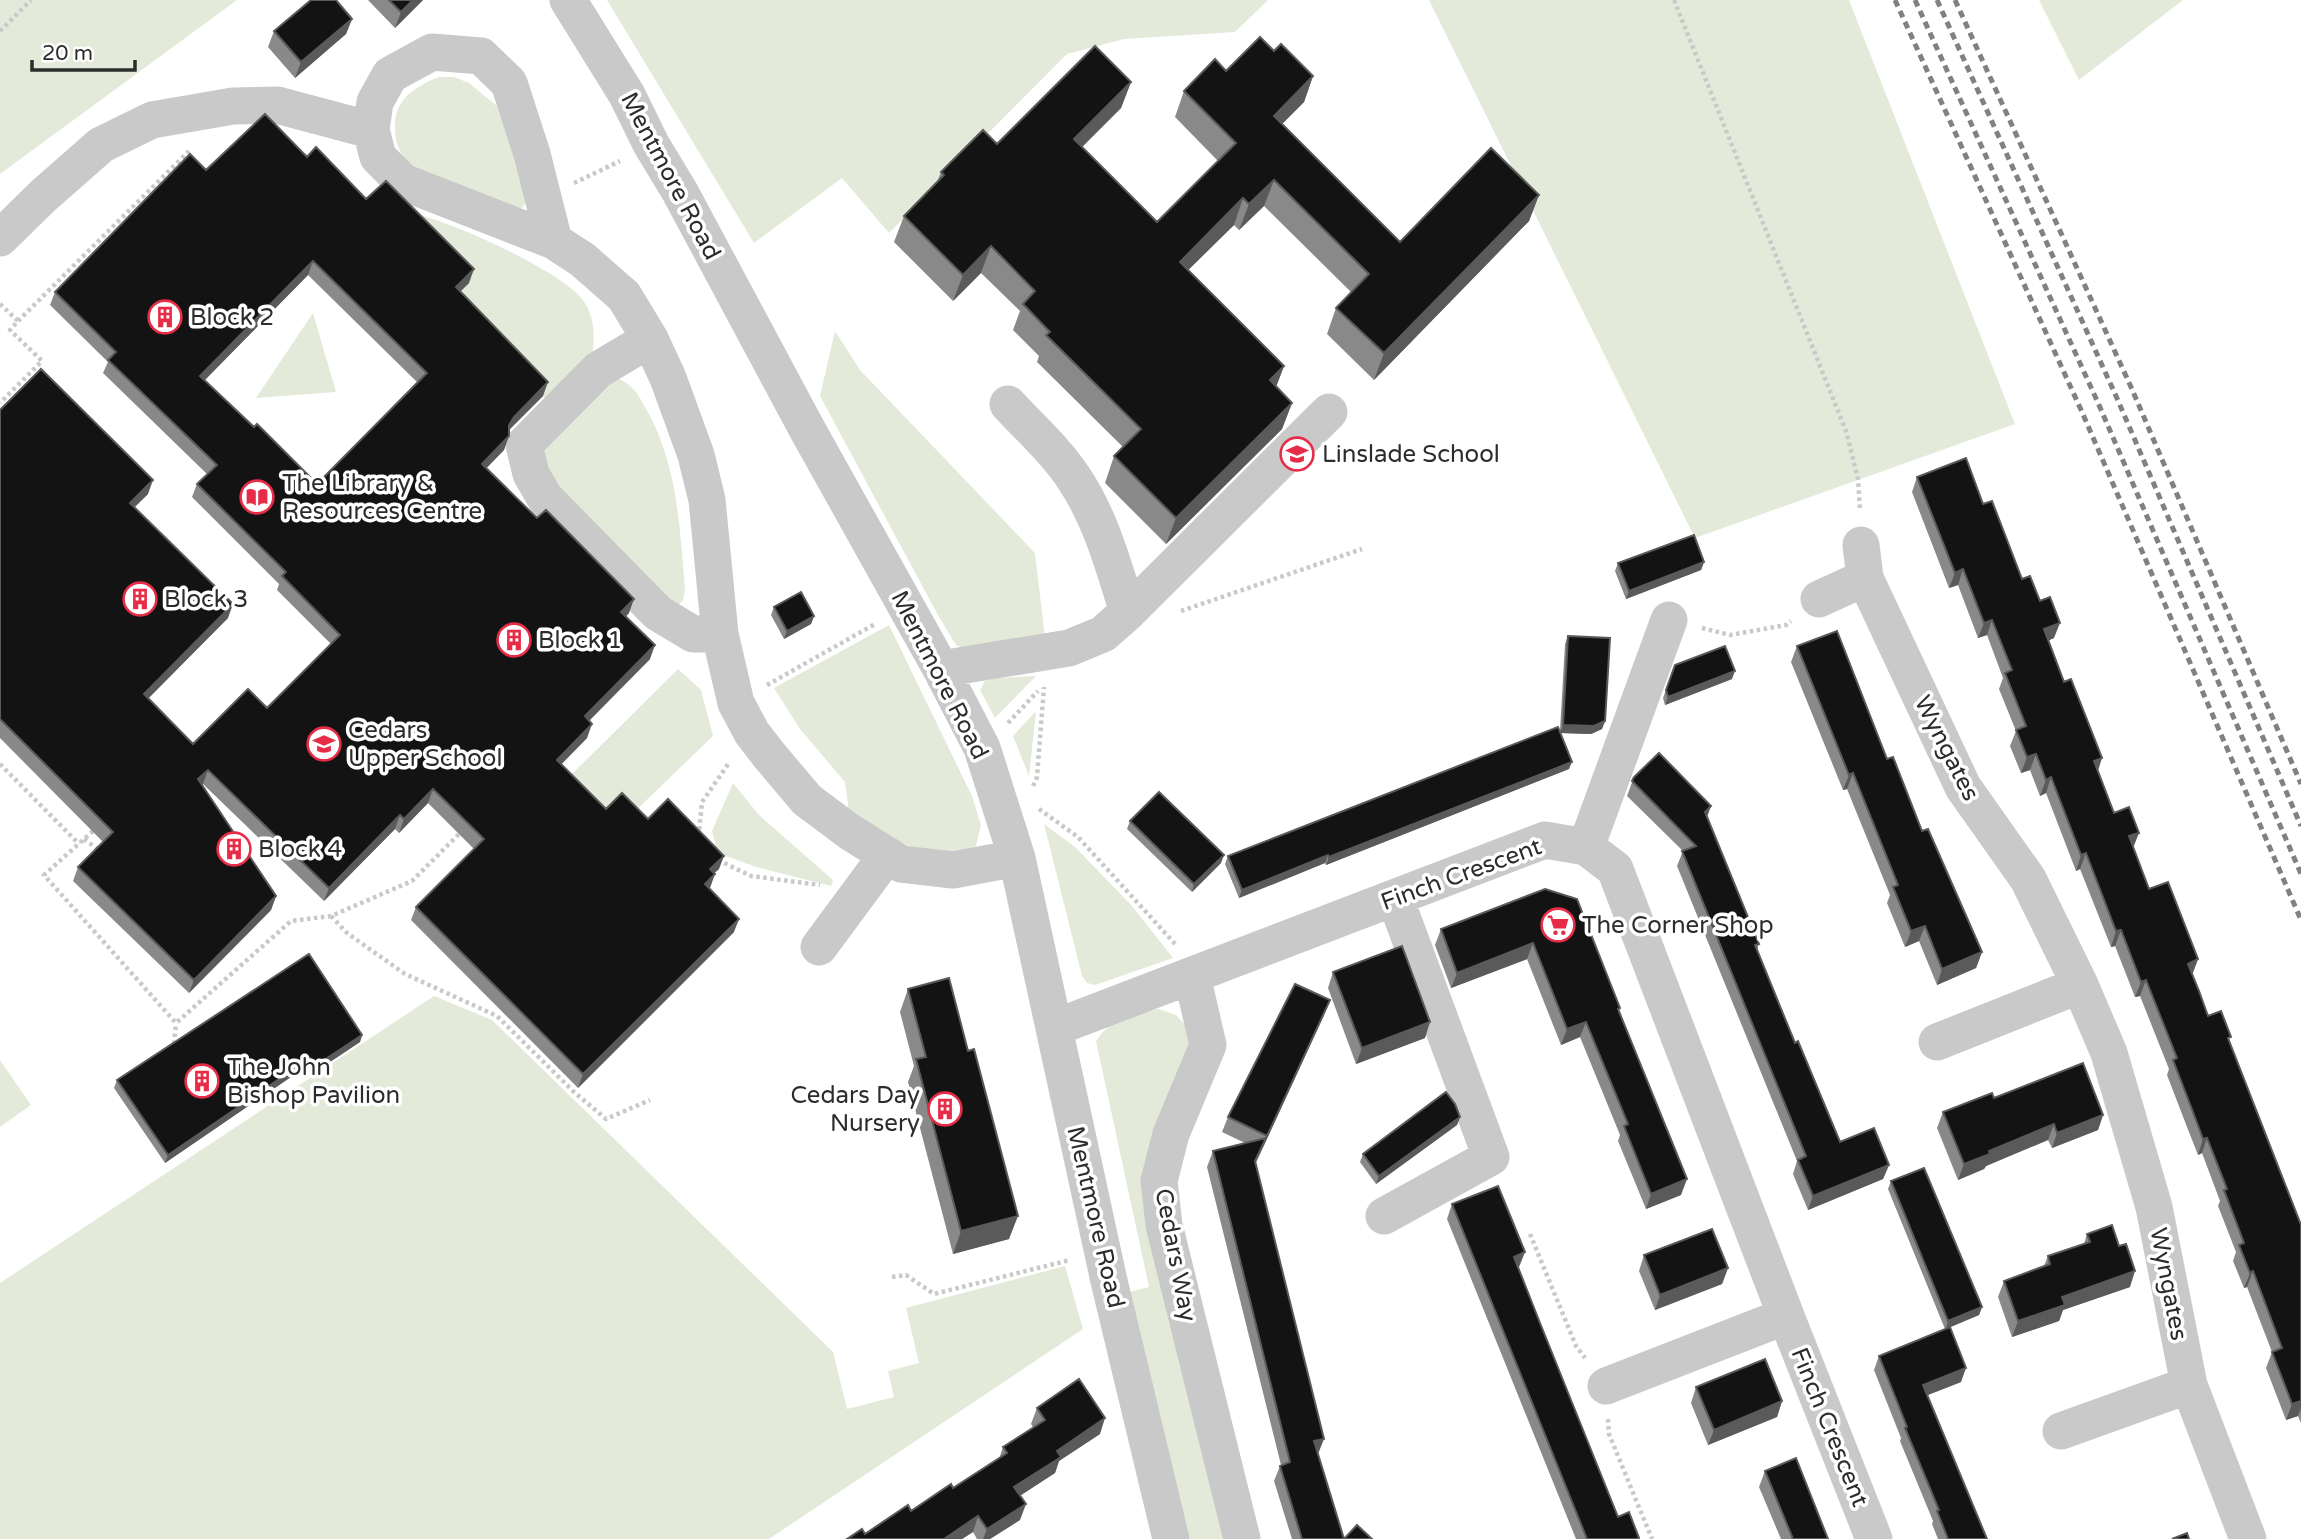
<svg xmlns="http://www.w3.org/2000/svg" width="2301" height="1539" viewBox="0 0 2301 1539" font-family="'Varela Round',sans-serif">
<rect width="100%" height="100%" fill="#fff"/>
<!-- green -->
<path fill="#e4ead9" d="M0 0H237L0 174Z
M607 0H1268L1235 32 1124 39 1067 54 889 233 842 178 754 243Z
M1429 0H1849L2015 424 1695 538Z
M2039 0H2183L2079 80Z
M439 77H454L469 83 497 106 528 199 523 207 513 212C496 206 479 199 462 192 428 179 394 168 395 125 395 99 416 86 439 77Z
M397 210C435 213 559 269 582 299 597 319 594 338 592 361L550 403 451 301 469 282Z
M313 313 336 392 256 398Z
M835 331 860 370 1035 553 1045 638 967 650 956 645 939 617 820 396Z
M610 376C635 383 638 395 650 416 678 470 680 531 685 590L683 600 677 606 563 509 537 443Z
M889 625 972 796 981 825 976 846 949 856 909 846 884 835 849 812 845 782 800 729 774 688Z
M678 669 701 690 713 736 628 818 601 823 562 784Z
M1036 676 995 718 980 690 985 681 997 678Z
M1036 711 1029 776 1013 736Z
M733 783 759 815 833 880 831 886 756 867 726 856 716 846 712 831Z
M1044 824 1075 847 1132 906 1173 958 1095 985 1087 983 1082 976Z
M434 996 492 1020 833 1352 847 1409 894 1397 888 1371 919 1363 906 1308 1065 1266 1083 1329 769 1539H0V1283Z
M1159 1009 1176 1015 1186 1026 1192 1046 1159 1129 1225 1539H1190L1130 1292 1149 1287 1096 1041C1110 1019 1134 1013 1159 1009Z
M0 1060 31 1105 0 1127Z"/>
<g fill="none" stroke-linecap="round" stroke-linejoin="round">
<!-- path -->
<path stroke="#c9c9c9" stroke-width="4.5" stroke-dasharray="3.5 3.5" stroke-linecap="butt" d="M1674 0 1846 431 1858 479 1860 510
M0 31 31 0
M574 183 620 161
M0 304 18 321 10 330 42 361 0 403
M18 321 189 151
M1181 611 1362 549
M1702 628 1730 635 1786 625 1791 621
M767 685 875 624
M1008 723 1038 691
M0 764 79 844
M1033 786 1037 777 1044 687
M1039 809 1078 837 1176 945
M93 831 44 875 176 1023 291 921 331 916 412 881 459 834
M701 836 699 833 702 802 729 763
M84 839 100 851
M718 860 751 876 820 885
M331 916 347 933 405 974 497 1016 574 1092 606 1119 650 1100
M174 1044 176 1023
M1530 1234 1576 1346 1585 1358
M892 1277 906 1275 934 1294 1070 1260
M1608 1419 1609 1434 1652 1539"/>
<!-- minor -->
<path stroke="#c9c9c9" stroke-width="37" d="M568 0 627 95 651 144 680 192 807 429 941 669 982 748 1017 858 1109 1281 1171 1539
M0 238 43 196 101 145 152 120 233 106 277 105 371 130
M554 241 532 154 509 83 481 56 432 52 390 75 375 102 371 130 378 157 403 182 554 241 583 260 624 296 650 339 668 378 696 455 707 500 720 634 736 703 752 733 769 755 807 800 850 832 901 864 953 870 1017 858
M650 339 598 370 524 445 531 474 545 498 658 613 693 634H720
M1008 404C1028 426 1057 452 1073 477 1101 518 1113 565 1128 612
M1861 545 1865 578 1963 787 2028 879 2080 985 2109 1053 2154 1207 2189 1385 2248 1539
M1819 599 1865 578
M941 669 1069 648 1103 634 1128 612 1329 412
M1586 847 1669 620
M819 947 887 855
M1192 976 1208 1045 1171 1134 1159 1181 1164 1225 1242 1539
M1054 1028 1545 840 1586 847 1615 869 1786 1316 1874 1539
M1937 1042 2080 985
M1384 1216 1491 1157 1395 898
M1606 1386 1786 1316
M2061 1431 2189 1385"/>
<!-- rail -->
<path stroke="#818181" stroke-width="5" stroke-dasharray="7 5" stroke-linecap="butt" d="M1895 0 2082 412 2301 920
M1915 0 2099 405 2301 874
M1937 0 2116 396 2301 826
M1955 0 2131 387 2301 784"/>
</g>
<!-- wall -->
<path fill="#898989" fill-rule="evenodd" d="M368 0H423L395 28Z
M352 19 346 34 295 78 268 47 274 31Z
M1274 51 1313 76 1304 102 1282 124 1400 242 1539 195 1529 221 1374 380 1327 334 1336 308 1351 292 1264 206 1239 230 1234 225 1188 270 1284 366 1276 387 1292 403 1282 429 1166 544 1105 483 1114 456 1123 447 1037 362 1039 356 1013 330 1020 311 981 273 953 301 894 242 904 216 937 182 941 172 997 144 1131 82 1121 108 1082 147 1157 222 1218 161 1175 117 1184 91 1226 71Z
M307 157 469 283 460 291 543 396 509 430 504 450 486 468 629 613 626 616 650 659 589 721 587 738 561 764 606 809 648 819 719 869 714 873 709 889 734 932 578 1088 411 920 416 907 474 849 428 803 399 833 395 829 324 901 203 784 202 785 276 896 271 910 189 993 73 881 78 867 103 842 0 738V410L148 494 135 507 228 618 148 698 193 744 267 708 331 644 277 590 279 584 192 497 197 484 207 474 103 373 108 362 50 305 55 292 206 170ZM308 275 417 382 317 484 254 427 204 381Z
M1917 477 1983 504 2022 579 2054 638 2049 640 2098 771 2114 813 2133 848 2149 889 2198 959 2192 975 2208 1016 2229 1042 2301 1225V1423L2298 1416 2286 1420 2266 1368 2272 1352 2247 1287 2244 1288 2233 1261 2236 1252 2218 1206 2220 1201 2202 1153 2198 1155 2187 1127 2167 1075 2169 1069 2140 996 2135 997 2115 946 2111 947 2080 869 2076 871 2046 793 2040 796 2030 770 2021 773 2010 746 2016 731 1999 689 2003 678 1987 635 1978 638 1958 585 1949 588 1912 492Z
M1704 562 1701 570 1626 599 1615 571 1618 563Z
M774 607 814 616 811 624 784 639 771 615Z
M1568 636 1605 721 1602 729 1591 734 1561 733 1569 769 1326 865 1325 863 1239 898 1225 864 1228 856 1560 730 1565 644Z
M1797 646 1887 759 1982 952 1976 968 1937 985 1919 941 1905 947 1887 903 1890 895 1847 789 1843 790 1791 662Z
M1675 665 1732 679 1665 705 1663 698Z
M1634 777 1707 817 1759 944 1757 950 1795 1043 1840 1142 1889 1165 1883 1179 1808 1210 1793 1174 1797 1161 1677 866 1683 851 1627 796Z
M1130 821 1221 863 1192 892 1127 829Z
M1545 889 1620 1008 1619 1012 1681 1195 1646 1209 1618 1141 1620 1135 1580 1037 1561 1045 1527 959 1451 988 1435 945 1441 929Z
M1333 972 1425 1038 1356 1064 1328 988Z
M908 989 1009 1239 953 1254 908 1082 914 1066 900 1012Z
M1324 1015 1256 1163 1318 1454 1344 1539H1372H1292L1274 1481 1280 1466 1281 1465 1207 1167 1213 1151 1245 1143 1222 1132 1228 1117Z
M362 1035 360 1042 312 1074 307 1066 165 1163 114 1088 117 1080Z
M1994 1098 2103 1115 2098 1130 2052 1148 2048 1140 1986 1166 1984 1169 1958 1180 1937 1128 1943 1112Z
M1460 1117 1457 1125 1376 1184 1360 1162 1363 1154Z
M1891 1181 1982 1307 1979 1315 1950 1327 1961 1382 1927 1395 1987 1539H1938L1932 1524 1933 1521 1900 1441 1901 1438 1874 1370 1879 1356 1945 1329 1888 1189Z
M1452 1204 1519 1267 1518 1268 1618 1517 1638 1539H1576L1447 1219Z
M2087 1234 2130 1287 2063 1310 2059 1321 2012 1337 1998 1297 2004 1281 2044 1266 2048 1256 2084 1244Z
M1644 1255 1728 1268 1722 1284 1655 1310 1639 1271Z
M1696 1387 1782 1401 1777 1417 1708 1445 1691 1403Z
M1037 1408 1100 1434 1059 1461 1055 1473 1020 1495V1520L990 1539H977L973 1532 962 1539H847L865 1534 911 1511 953 1488 999 1459 1003 1447 1033 1427 1031 1424Z
M1765 1471 1828 1539H1781L1759 1487Z"/>
<!-- shaded-wall -->
<path fill="#5a5a5a" d="M413 0H423L395 28 401 12Z
M352 19 346 34 295 78 301 62Z
M1313 76 1304 102 1264 142 1274 116Z
M1131 82 1121 108 1064 165 1074 139Z
M1274 180 1264 206 1239 230 1249 204Z
M1539 195 1529 221 1374 380 1384 353Z
M1243 198 1234 225 1170 288 1180 262Z
M991 246 981 273 953 301 963 275Z
M313 261 308 275 195 390 200 376Z
M474 269 469 283 451 301 456 287Z
M1284 366 1274 392 1270 380Z
M548 382 543 396 509 430V425L514 417Z
M1292 403 1282 429 1166 544 1176 518Z
M509 436 504 450 477 478 482 464Z
M153 480 148 494 125 516 130 503Z
M1704 562 1701 570 1626 599 1629 591Z
M1963 569 1958 585 1949 588 1955 573Z
M634 599 629 613 616 626 621 612Z
M233 604 228 618 139 708 144 694Z
M814 616 811 624 784 639 787 631Z
M1992 620 1987 635 1978 638 1984 623Z
M2060 623 2054 638 2039 645 2044 629Z
M655 645 650 659 580 730 585 716Z
M1735 671 1732 679 1665 705 1668 697Z
M1605 721 1602 729 1591 734 1560 733 1563 725Z
M592 724 587 738 552 774 557 760Z
M2036 754 2030 770 2021 773 2027 757Z
M2102 758 2097 774 2094 761Z
M1572 762 1569 769 1326 865 1329 857Z
M208 770 203 784 192 793 198 779Z
M1853 773 1847 789 1843 790 1849 775Z
M2051 777 2046 793 2040 796 2046 780Z
M433 789 428 803 399 833 404 819Z
M1711 806 1706 820 1705 812Z
M400 815 395 829 324 901 329 888Z
M2139 833 2133 848 2129 836Z
M2086 853 2080 869 2076 871 2081 855Z
M1224 855 1221 863 1192 892 1194 884Z
M1328 855 1325 863 1239 898 1242 890Z
M724 856 719 869 705 882 710 869Z
M715 874 710 888 700 898 705 884Z
M276 896 271 910 189 993 194 980Z
M739 919 734 932 578 1088 583 1074Z
M1925 926 1919 941 1905 947 1911 931Z
M2121 930 2115 946 2111 947 2116 931Z
M1533 943 1527 959 1451 988 1457 973Z
M1982 952 1976 968 1937 985 1942 969Z
M2198 959 2192 975 2188 964Z
M2146 980 2140 996 2135 997 2141 982Z
M1330 1000 1324 1015 1261 1151 1267 1136Z
M1430 1022 1425 1038 1356 1064 1362 1048Z
M1586 1022 1580 1037 1561 1045 1567 1029Z
M362 1035 360 1042 312 1074 315 1066Z
M310 1058 307 1066 165 1163 168 1155Z
M2103 1115 2098 1130 2052 1148 2057 1133Z
M1460 1117 1457 1125 1376 1184 1379 1176Z
M2054 1124 2048 1140 1986 1166 1984 1169 1958 1180 1964 1164 1989 1151Z
M2207 1138 2202 1153 2198 1155 2203 1139Z
M1889 1165 1883 1179 1808 1210 1813 1196Z
M1687 1179 1681 1195 1646 1209 1651 1194Z
M1018 1216 1009 1239 953 1254 961 1231Z
M1525 1252 1519 1267 1508 1272 1514 1257Z
M1728 1268 1722 1284 1655 1310 1660 1295Z
M2135 1271 2130 1287 2063 1310 2059 1321 2012 1337 2018 1321 2062 1297Z
M2253 1271 2247 1287 2244 1288 2250 1273Z
M1982 1307 1979 1315 1946 1329 1948 1321Z
M1966 1368 1961 1382 1918 1399 1923 1385Z
M1782 1401 1777 1417 1708 1445 1714 1430Z
M2301 1401V1408L2298 1416 2286 1420 2292 1404Z
M1105 1418 1100 1434 1059 1461 1055 1473 1009 1503 1014 1487 1057 1451Z
M1324 1439 1318 1454 1314 1441Z
M1026 1504 1020 1520 990 1539H983L987 1529Z
M978 1516 973 1532 962 1539H944Z"/>
<!-- building -->
<path fill="#131313" stroke="#5a5a5a" stroke-width="2" fill-rule="evenodd" d="M311 0H336L352 19 301 62 274 31Z
M389 0H413L401 12Z
M1260 37 1274 51 1281 44 1313 76 1274 116 1400 242 1491 148 1539 195 1384 353 1336 308 1369 274 1274 180 1249 204 1243 198 1180 262 1284 366 1270 380 1292 403 1176 518 1114 456 1141 429 1046 335 1050 332 1023 304 1035 291 991 246 963 275 904 216 944 175 941 172 983 130 997 144 1095 46 1131 82 1074 139 1157 222 1236 143 1184 91 1215 59 1226 71Z
M265 114 307 157 316 147 366 199 386 181 474 269 456 287 548 382 514 417 509 425V436L482 464 537 518 546 510 634 599 621 612 655 645 585 716 592 724 557 760 606 809 622 793 648 819 668 799 724 856 710 869 715 874 705 884 739 919 583 1074 416 907 484 839 433 789 404 819 400 815 329 888 208 770 198 779 276 896 194 980 78 867 113 832 0 719V410L41 369 153 480 130 503 233 604 144 694 193 744 248 689 267 708 340 635 282 576 286 572 197 484 217 465 108 360 116 352 55 292 190 154 206 170ZM313 261 427 373 317 484 257 424 254 427 200 376Z
M1966 458 1983 504 1992 501 2022 579 2030 576 2040 601 2050 597 2060 623 2044 629 2064 682 2071 679 2102 758 2094 761 2114 813 2129 807 2139 833 2129 836 2149 889 2168 882 2198 959 2188 964 2199 991 2208 1016 2221 1011 2231 1037 2228 1038 2301 1225V1401L2292 1404 2272 1352 2282 1348 2253 1271 2250 1273 2239 1245 2244 1243 2224 1190 2227 1189 2207 1138 2203 1139 2193 1112 2173 1060 2177 1058 2146 980 2141 982 2121 930 2116 931 2086 853 2081 855 2051 777 2046 780 2036 754 2027 757 2016 730 2026 726 2005 673 2012 670 1992 620 1984 623 1963 569 1955 573 1917 477Z
M1694 535 1704 562 1629 591 1618 563Z
M801 592 814 616 787 631 774 607Z
M1837 631 1887 759 1893 757 1922 831 1928 829 1982 952 1942 969 1925 926 1911 931 1893 887 1898 885 1853 773 1849 775 1797 646Z
M1568 636 1610 638 1605 721 1594 726 1563 725Z
M1725 646 1735 671 1668 697 1666 690 1675 665Z
M1558 727 1572 762 1329 857 1328 855 1242 890 1228 856Z
M1659 753 1711 806 1705 812 1759 944 1755 945 1795 1043 1798 1041 1840 1142 1874 1128 1889 1165 1813 1196 1798 1160 1806 1156 1682 851 1696 846 1632 781 1634 777Z
M1159 792 1224 855 1194 884 1130 821Z
M1545 889 1577 899 1620 1008 1618 1009 1687 1179 1651 1194 1624 1126 1628 1124 1586 1022 1567 1029 1533 943 1457 973 1441 929Z
M1402 946 1430 1022 1362 1048 1333 972Z
M309 954 362 1035 315 1066 310 1058 168 1155 117 1080Z
M949 978 968 1051 974 1049 1018 1216 961 1231 916 1059 926 1057 908 989Z
M1295 984 1330 1000 1267 1136 1228 1117Z
M2083 1063 2103 1115 2057 1133 2054 1124 1989 1151 1990 1154 1964 1164 1943 1112 1992 1093 1994 1098Z
M1446 1092 1455 1104 1460 1117 1379 1176 1363 1154Z
M1266 1138 1255 1161 1324 1439 1314 1441 1344 1539 1357 1525 1372 1539H1302L1280 1466 1290 1462 1213 1151Z
M1924 1168 1982 1307 1948 1321 1891 1181Z
M1498 1186 1525 1252 1514 1257 1540 1323 1618 1517 1629 1512 1639 1538 1636 1539H1587L1452 1204Z
M2112 1225 2119 1246 2126 1244 2135 1271 2062 1297 2065 1305 2018 1321 2004 1281 2050 1264 2048 1256 2090 1242 2087 1234Z
M1712 1229 1728 1268 1660 1295 1644 1255Z
M1950 1327 1966 1368 1923 1385 1987 1539H1948L1937 1511 1939 1510 1905 1428 1907 1427 1879 1356Z
M1765 1359 1782 1401 1714 1430 1696 1387Z
M1079 1379 1105 1418 1057 1451 1061 1457 1014 1487 1026 1504 987 1529 978 1516 944 1539H847L862 1529 865 1534 908 1505 911 1511 951 1484 953 1488 1007 1453 1003 1447 1045 1420 1037 1408Z
M1796 1458 1828 1539H1793L1765 1471Z
M2187 1533 2189 1539H2172Z"/>
<!-- icons -->
<defs>
<symbol id="building-ring" viewBox="-11 -11 22 22"><circle r="9.5" fill="#fff" stroke="#e62c46" stroke-width="1.5"/><path d="M-4-6H4V6H1V3H-1V6H-4ZM-2.5-4.3h1.7v1.8h-1.7ZM.8-4.3h1.7v1.8H.8ZM-2.5-1h1.7V.8h-1.7ZM.8-1h1.7V.8H.8Z" fill="#e62c46"/></symbol>
<symbol id="school-ring" viewBox="-11 -11 22 22"><circle r="9.5" fill="#fff" stroke="#e62c46" stroke-width="1.5"/><path d="M0-5L7-2L0 1L-7-2ZM-4 1L0 2.5L4 1V4Q0 6-4 4Z" fill="#e62c46"/></symbol>
<symbol id="library-ring" viewBox="-11 -11 22 22"><circle r="9.5" fill="#fff" stroke="#e62c46" stroke-width="1.5"/><path d="M-6-4Q-3-5.5-.7-3.5V5Q-3 3-6 4ZM6-4Q3-5.5 .7-3.5V5Q3 3 6 4Z" fill="#e62c46"/></symbol>
<symbol id="supermarket-ring" viewBox="-11 -11 22 22"><circle r="9.5" fill="#fff" stroke="#e62c46" stroke-width="1.5"/><path d="M-6-5.5h2.5l.6 2H6L4.5 2H-2.5L-4.4-4H-6ZM-1.5 3.2a1.3 1.3 0 1 0 .1 0ZM3 3.2a1.3 1.3 0 1 0 .1 0Z" fill="#e62c46"/></symbol>
</defs>
<g fill-rule="evenodd">
<use href="#building-ring" x="146" y="298" width="38" height="38"/>
<use href="#school-ring" x="1278" y="435" width="38" height="38"/>
<use href="#library-ring" x="238" y="478" width="38" height="38"/>
<use href="#building-ring" x="121" y="580" width="38" height="38"/>
<use href="#building-ring" x="495" y="621" width="38" height="38"/>
<use href="#school-ring" x="305" y="725" width="38" height="38"/>
<use href="#building-ring" x="215" y="830" width="38" height="38"/>
<use href="#supermarket-ring" x="1539" y="906" width="38" height="38"/>
<use href="#building-ring" x="183" y="1062" width="38" height="38"/>
<use href="#building-ring" x="926" y="1090" width="38" height="38"/>
</g>
<g text-anchor="middle" stroke-width="7" stroke-linejoin="round" paint-order="stroke">
<!-- street labels -->
<g font-size="24" fill="#2c2c2c" stroke="#fff">
<text transform="translate(671 176) rotate(62)" y="8">Mentmore Road</text>
<text transform="translate(940 675) rotate(63)" y="8">Mentmore Road</text>
<text transform="translate(1947 748) rotate(63)" y="8">Wyngates</text>
<text transform="translate(1461 874) rotate(-20)" y="8">Finch Crescent</text>
<text transform="translate(1096 1217) rotate(77)" y="8">Mentmore Road</text>
<text transform="translate(1176 1255) rotate(79)" y="8">Cedars Way</text>
<text transform="translate(2169 1284) rotate(79)" y="8">Wyngates</text>
<text transform="translate(1830 1427) rotate(68)" y="8">Finch Crescent</text>
</g>
<!-- poi labels -->
<g font-size="24" fill="#2c2c2c" stroke="#fff" text-anchor="start">
<text x="190" y="325">Block 2</text>
<text x="1322" y="462">Linslade School</text>
<text x="282" y="491">The Library &amp;<tspan x="282" dy="28">Resources Centre</tspan></text>
<text x="164" y="607">Block 3</text>
<text x="538" y="648">Block 1</text>
<text x="348" y="738">Cedars<tspan x="348" dy="28">Upper School</tspan></text>
<text x="258" y="857">Block 4</text>
<text x="1582" y="933">The Corner Shop</text>
<text x="227" y="1075">The John<tspan x="227" dy="28">Bishop Pavilion</tspan></text>
<text x="920" y="1103" text-anchor="end">Cedars Day<tspan x="920" dy="28">Nursery</tspan></text>
</g>
</g>
<!-- scale -->
<path d="M32 60v10h103v-10" fill="none" stroke="#2c2c2c" stroke-width="3.5"/>
<text x="42" y="60" font-size="21" fill="#2c2c2c" stroke="#ffffff" stroke-width="5" paint-order="stroke">20 m</text>
</svg>
